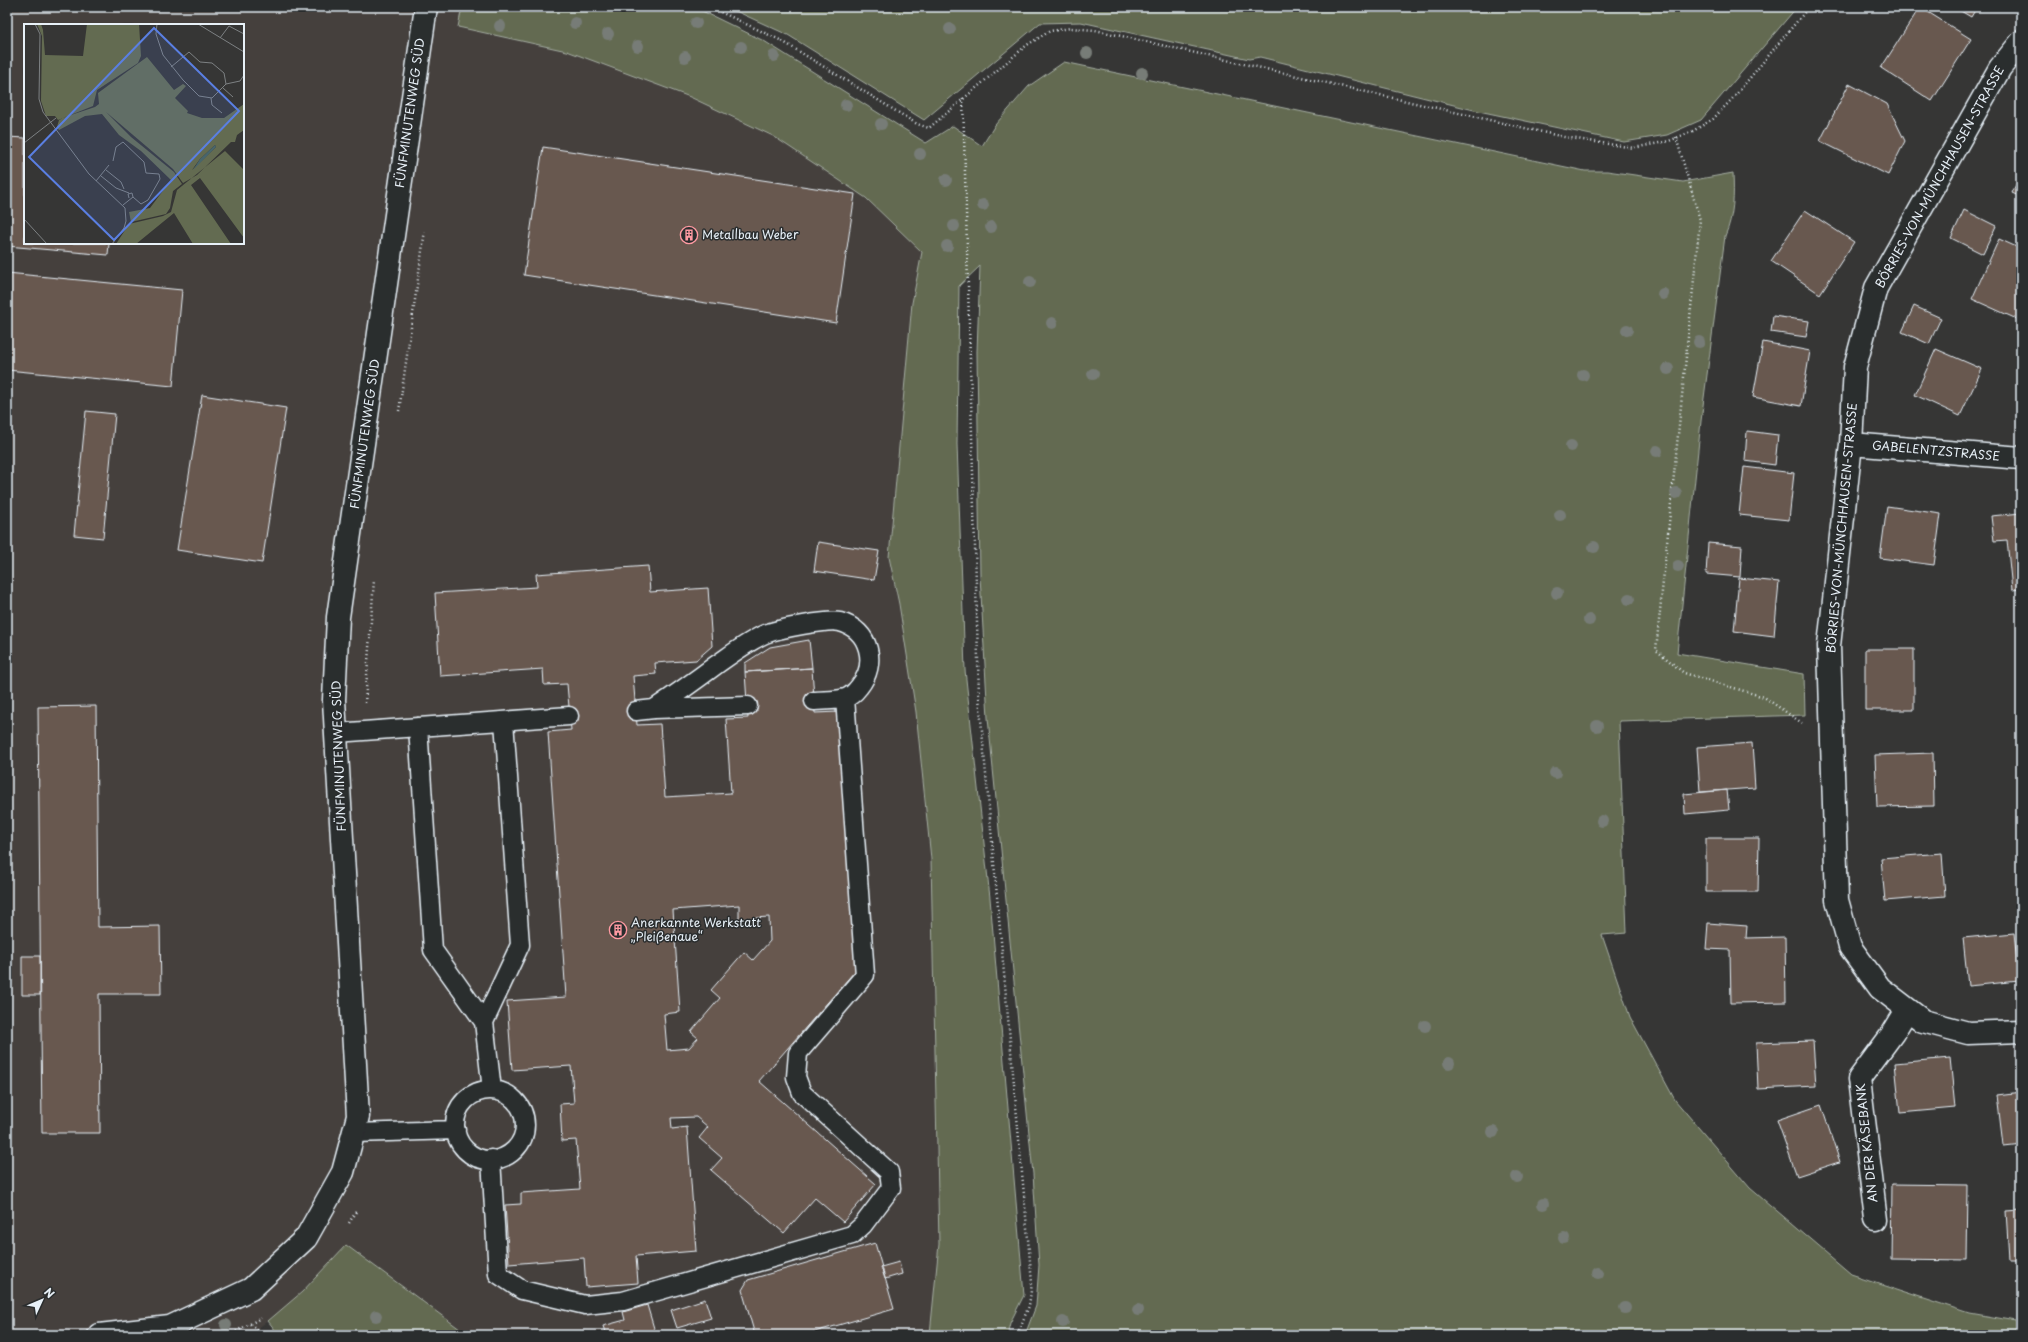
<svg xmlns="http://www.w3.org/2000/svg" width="2028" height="1342" viewBox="0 0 2028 1342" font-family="'Playpen Sans',sans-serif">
<rect width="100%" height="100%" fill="#363635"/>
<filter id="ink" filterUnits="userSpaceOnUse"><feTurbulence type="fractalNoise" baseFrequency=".025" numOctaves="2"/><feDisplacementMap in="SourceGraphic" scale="8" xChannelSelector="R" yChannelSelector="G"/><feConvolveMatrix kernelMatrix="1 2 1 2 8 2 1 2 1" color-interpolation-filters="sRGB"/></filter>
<g filter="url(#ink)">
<!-- built -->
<path fill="#45403d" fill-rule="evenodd" d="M7 7H462L458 27 567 51 690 97 773 136 866 198 922 252 912 303 889 557 899 604 916 712 931 859 939 1244 930 1335H468L346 1245 302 1292 268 1321 247 1335H7ZM25 25H243V243H25Z"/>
<!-- green -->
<path fill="#636b51" stroke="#a6aea4" d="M462 7H694L764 41 926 143 953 126 982 146 995 125 1029 86 1064 62 1585 171H1607L1683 182 1733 173C1734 196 1734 215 1725 236L1701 421 1677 653 1804 674 1805 715 1619 721 1627 933 1602 935 1630 1017 1675 1100 1750 1188 1851 1274 1970 1313 2021 1322V1335H1025L1036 1306 1039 1265 1033 1174 988 718 980 576 977 352 980 266 959 286 957 444 965 670 990 898 1024 1295 1010 1323 1007 1335H928L930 1334 939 1244 931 859 916 712 899 604 889 557 912 303 922 252 866 198 773 136 690 97 567 51 458 27Z
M727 7H1797L1701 120 1667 135 1624 142 1474 110 1260 57 1249 59 1081 22 1040 23 924 120 788 35Z
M346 1245 468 1335H279L268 1321 302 1292Z"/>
<!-- building -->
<path fill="#685850" stroke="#e8f1f8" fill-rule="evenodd" d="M1920 7 1971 39 1932 101 1881 68Z
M1954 7H1977L1971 17Z
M1849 84 1887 104 1905 141 1888 175 1820 141Z
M7 137 25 138V243H109L108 255 7 246Z
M543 147 855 194 836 323 524 275Z
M2021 174V197L2012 193Z
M1805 210 1854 242 1820 294 1771 261Z
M1964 210 1996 226 1983 254 1951 238Z
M1999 239 2021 249V316L2019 320 1972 299Z
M7 273 182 290 173 386 7 370Z
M1914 306 1941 318 1929 344 1902 332Z
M1773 316 1809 321 1806 337 1771 332Z
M1763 342 1810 351 1801 406 1753 397Z
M1936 349 1982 369 1960 416 1915 395Z
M202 395 286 408 262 563 177 550Z
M86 411 115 414 103 538 74 535Z
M1747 431 1778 435 1775 465 1745 461Z
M1744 467 1794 473 1789 520 1739 515Z
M1887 506 1941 514 1934 565 1880 558Z
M2021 513V589L2012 590 2007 540 1994 541 1991 516Z
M818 542 879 551 874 580 814 571Z
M1708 543 1742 546 1740 577 1706 574Z
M648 566 650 592 708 588 712 646 696 660 655 663 656 674 633 676 637 725 660 724 665 797 731 793 726 719 748 718 745 672 812 668 815 713 838 712 856 970 759 1081 876 1184 843 1222 815 1198 784 1233 711 1170 722 1158 699 1138 708 1127 696 1117 671 1118 672 1129 687 1127 696 1251 636 1256 638 1283 586 1287 584 1258 509 1264 505 1205 521 1204V1193L580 1189 576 1140 562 1141 560 1104 574 1103 571 1066 512 1070 507 1001 566 997 548 732 571 730 567 684 544 685 543 669 440 676 435 593 537 587 536 574ZM739 905V919L769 917 770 941 753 960 744 952 711 990 720 998 691 1032 698 1038 689 1048 667 1050 664 1014 680 1012 673 910Z
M1739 578 1779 582 1774 636 1734 631Z
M809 640 812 668 745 672V663L770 647Z
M1865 649H1914V710H1865Z
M96 706 98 927 160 926 161 994H99L100 1133H42L38 707Z
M1752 743 1755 788 1700 792 1697 747Z
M1933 753 1934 806 1877 807 1875 755Z
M1727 790 1729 810 1685 814 1684 794Z
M1706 838H1759L1758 892H1706Z
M1942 853 1945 896 1885 901 1881 858Z
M1708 923 1747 926 1746 938 1785 937 1786 1002 1731 1003 1730 950 1706 949Z
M2014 933 2019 981 1968 986 1963 938Z
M22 956H40V995H22Z
M1813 1041 1816 1086 1758 1089 1756 1043Z
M1950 1058 1955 1108 1900 1113 1895 1063Z
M2021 1092V1143L2003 1145 1997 1095Z
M1821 1105 1840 1162 1797 1176 1777 1120Z
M1892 1184 1967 1185 1966 1260 1891 1259Z
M2021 1211V1259H2010L2007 1212Z
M875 1243 894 1309 804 1335H755L742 1290 748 1280Z
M899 1262 902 1274 885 1279 881 1267Z
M705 1299 711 1318 677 1328 671 1310Z
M647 1305 656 1335H606L603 1326 625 1320 623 1312Z"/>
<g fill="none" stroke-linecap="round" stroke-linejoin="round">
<defs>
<path id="service" d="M654 709 748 706
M636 711 654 709C675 695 696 680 716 665 732 654 747 642 765 634 778 629 828 619 840 622 870 630 878 664 859 687 856 691 850 697 845 698 836 701 823 700 814 701
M418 727 433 950 484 1022 492 1090
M336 733 569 716
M484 1022 520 945 504 721
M455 1125a35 35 0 1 1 70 0a35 35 0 1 1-70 0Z
M354 1133 456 1130
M491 1159 498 1274 522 1290 585 1305 623 1301 852 1235 863 1225 891 1188 889 1172 802 1093 796 1077 798 1053 865 975 845 698"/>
<path id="minor" d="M2021 42 2000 68 1876 288 1855 367 1851 444 1829 646 1837 900 1850 947 1880 988 1923 1021 1968 1033 2021 1031
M1851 444 2021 458
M1876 1219 1859 1079 1893 1033 1907 1010
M99 1335 170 1327 251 1289 306 1238 343 1172 358 1116 334 700 338 617 426 7"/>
</defs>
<!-- service casing -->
<use href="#service" stroke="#e8f1f8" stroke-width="21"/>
<!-- minor casing -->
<use href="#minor" stroke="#e8f1f8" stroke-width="25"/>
<!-- path -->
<path stroke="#e8f1f8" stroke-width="2.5" stroke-dasharray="1 3" stroke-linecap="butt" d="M710 7 782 41 917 124 929 128 1027 45 1050 31 1071 28 1095 30 1564 137 1634 148 1669 141 1693 131 1713 119 1734 97 1809 7
M963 98 979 697 1032 1283 1029 1306 1017 1335
M1676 137 1700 220 1656 650 1684 673 1764 697 1802 723
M399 411 425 230
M365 703 374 580
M349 1223 357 1210
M250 1324 264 1335
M229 1335 261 1318"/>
<!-- service -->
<use href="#service" stroke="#2a2d2e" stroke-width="18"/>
<!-- minor -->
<use href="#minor" stroke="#2a2d2e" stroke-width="22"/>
</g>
<!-- trees -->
<g fill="#777c77">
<circle cx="575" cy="23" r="6"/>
<circle cx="696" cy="23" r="6"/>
<circle cx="500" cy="26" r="6"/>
<circle cx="950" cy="29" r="6"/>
<circle cx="608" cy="34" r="6"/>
<circle cx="638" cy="46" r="6"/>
<circle cx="741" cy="47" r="6"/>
<circle cx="1087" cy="53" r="6"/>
<circle cx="774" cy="56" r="6"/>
<circle cx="685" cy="57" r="6"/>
<circle cx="1142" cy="73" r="6"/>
<circle cx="846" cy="105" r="6"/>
<circle cx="881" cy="124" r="6"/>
<circle cx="920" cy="154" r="6"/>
<circle cx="946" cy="180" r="6"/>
<circle cx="983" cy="205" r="6"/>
<circle cx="954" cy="226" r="6"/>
<circle cx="991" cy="227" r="6"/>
<circle cx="947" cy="246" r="6"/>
<circle cx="1030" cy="282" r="6"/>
<circle cx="1663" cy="294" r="6"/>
<circle cx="1052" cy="323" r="6"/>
<circle cx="1627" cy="330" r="6"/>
<circle cx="1699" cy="342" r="6"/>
<circle cx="1668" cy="369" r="6"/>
<circle cx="1093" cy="374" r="6"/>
<circle cx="1583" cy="375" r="6"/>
<circle cx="1571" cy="446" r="6"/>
<circle cx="1657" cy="451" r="6"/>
<circle cx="1676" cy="493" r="6"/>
<circle cx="1560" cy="515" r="6"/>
<circle cx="1594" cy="547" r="6"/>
<circle cx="1678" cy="566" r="6"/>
<circle cx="1557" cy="593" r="6"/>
<circle cx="1629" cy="599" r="6"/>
<circle cx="1589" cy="620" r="6"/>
<circle cx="1597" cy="726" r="6"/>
<circle cx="1555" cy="773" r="6"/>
<circle cx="1602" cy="821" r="6"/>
<circle cx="1425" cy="1026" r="6"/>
<circle cx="1449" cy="1063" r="6"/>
<circle cx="1493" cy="1132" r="6"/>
<circle cx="1517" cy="1177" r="6"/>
<circle cx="1543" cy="1204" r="6"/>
<circle cx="1564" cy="1238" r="6"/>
<circle cx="1598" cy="1273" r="6"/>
<circle cx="1625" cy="1308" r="6"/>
<circle cx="1138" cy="1310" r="6"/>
<circle cx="376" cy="1316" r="6"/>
<circle cx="1063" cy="1322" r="6"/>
<circle cx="226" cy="1325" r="6"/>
</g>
</g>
<!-- icons -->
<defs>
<symbol id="building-ring" viewBox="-11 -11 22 22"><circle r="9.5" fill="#2a2d2e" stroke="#ff9aa2" stroke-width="1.5"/><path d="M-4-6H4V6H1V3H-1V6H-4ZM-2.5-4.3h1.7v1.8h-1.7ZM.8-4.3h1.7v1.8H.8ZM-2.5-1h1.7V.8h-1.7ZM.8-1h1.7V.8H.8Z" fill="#ff9aa2"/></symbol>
</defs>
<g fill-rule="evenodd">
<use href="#building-ring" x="679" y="225" width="20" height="20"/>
<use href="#building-ring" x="608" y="920" width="20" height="20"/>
</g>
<g text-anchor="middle" stroke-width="3" stroke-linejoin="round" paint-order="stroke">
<!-- street labels -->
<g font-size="12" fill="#e8f1f8" stroke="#2a2d2e">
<text transform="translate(410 113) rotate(-82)" y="4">FÜNFMINUTENWEG SÜD</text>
<text transform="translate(1940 177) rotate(-61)" y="4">BÖRRIES-VON-MÜNCHHAUSEN-STRASSE</text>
<text transform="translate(365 434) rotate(-82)" y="4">FÜNFMINUTENWEG SÜD</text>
<text transform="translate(1936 451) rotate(5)" y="4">GABELENTZSTRASSE</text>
<text transform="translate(1842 528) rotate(-85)" y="4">BÖRRIES-VON-MÜNCHHAUSEN-STRASSE</text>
<text transform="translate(339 756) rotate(-92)" y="4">FÜNFMINUTENWEG SÜD</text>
<text transform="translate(1867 1143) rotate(-96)" y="4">AN DER KÄSEBANK</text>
</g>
<!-- poi labels -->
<g font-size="12" fill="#e8f1f8" stroke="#2a2d2e" text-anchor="start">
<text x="702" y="239">Metallbau Weber</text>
<text x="631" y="927">Anerkannte Werkstatt<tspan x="631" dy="14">„Pleißenaue“</tspan></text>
</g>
</g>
<!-- overview -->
<g transform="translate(24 24)">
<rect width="220" height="220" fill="#363635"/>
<path d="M13 0H17L19 6 21 31 59 32 63 0H115L117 32 114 39 73 66 69 82 34 96 31 92H22L17 77 18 12ZM123 33 150 66 159 60 162 62 151 74 164 87 163 89 178 94H200L220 80V106L213 111 211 118H207L173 151 159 159 149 145 82 88 107 113 150 148 158 160 149 167 146 184 142 190 107 198 105 188 126 184 147 156 117 127 95 111 78 90 61 92 35 106 33 103 35 96 41 93 71 83 75 80 74 69ZM191 121 192 123 168 146 176 135ZM201 127 220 146V214L176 154 167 161 207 220H169L150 189 112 220H92L105 200 139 192 147 188 153 166Z" fill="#636b51" fill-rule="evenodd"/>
<path d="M191 121 192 123 169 146 176 135Z" fill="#48656c"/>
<path fill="none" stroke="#7d8183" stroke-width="1" d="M11 0 16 10 15 75 19 88 65 150 101 184 102 197 100 204 88 220M133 0 132 10 139 31 159 56 175 72 188 74 202 60 216 57 220 51M174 0 220 28M196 14 205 2 220 10M147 43 165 28 176 38 188 39 200 49 202 60M199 64 209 73M187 74 188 81 198 89M0 119 32 94M89 137 92 123 99 118 120 138 122 149 135 150 136 155 124 176 117 180 109 173M82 146 97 158 100 165M77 152 92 164 105 169M72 157 85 141M99 181 109 173 108 169 104 170 105 174M0 195 23 220"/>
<path fill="#5a7fe2" fill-opacity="0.15" stroke="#5a7fe2" stroke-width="2" d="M130 4 215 87 90 216 5 133Z"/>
<rect width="220" height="220" fill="none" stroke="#e8f1f8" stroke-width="2"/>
</g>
<!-- margin -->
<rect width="2028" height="1342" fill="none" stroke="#2a2d2e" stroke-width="24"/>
<rect x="12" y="12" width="2004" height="1318" fill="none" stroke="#e8f1f8" stroke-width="1.5" filter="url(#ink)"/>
<!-- north arrow -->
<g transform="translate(42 1300) rotate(46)" stroke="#2a2d2e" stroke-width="3" paint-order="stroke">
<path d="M0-3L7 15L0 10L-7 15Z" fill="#e8f1f8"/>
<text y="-6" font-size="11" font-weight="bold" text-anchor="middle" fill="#e8f1f8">N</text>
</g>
</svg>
